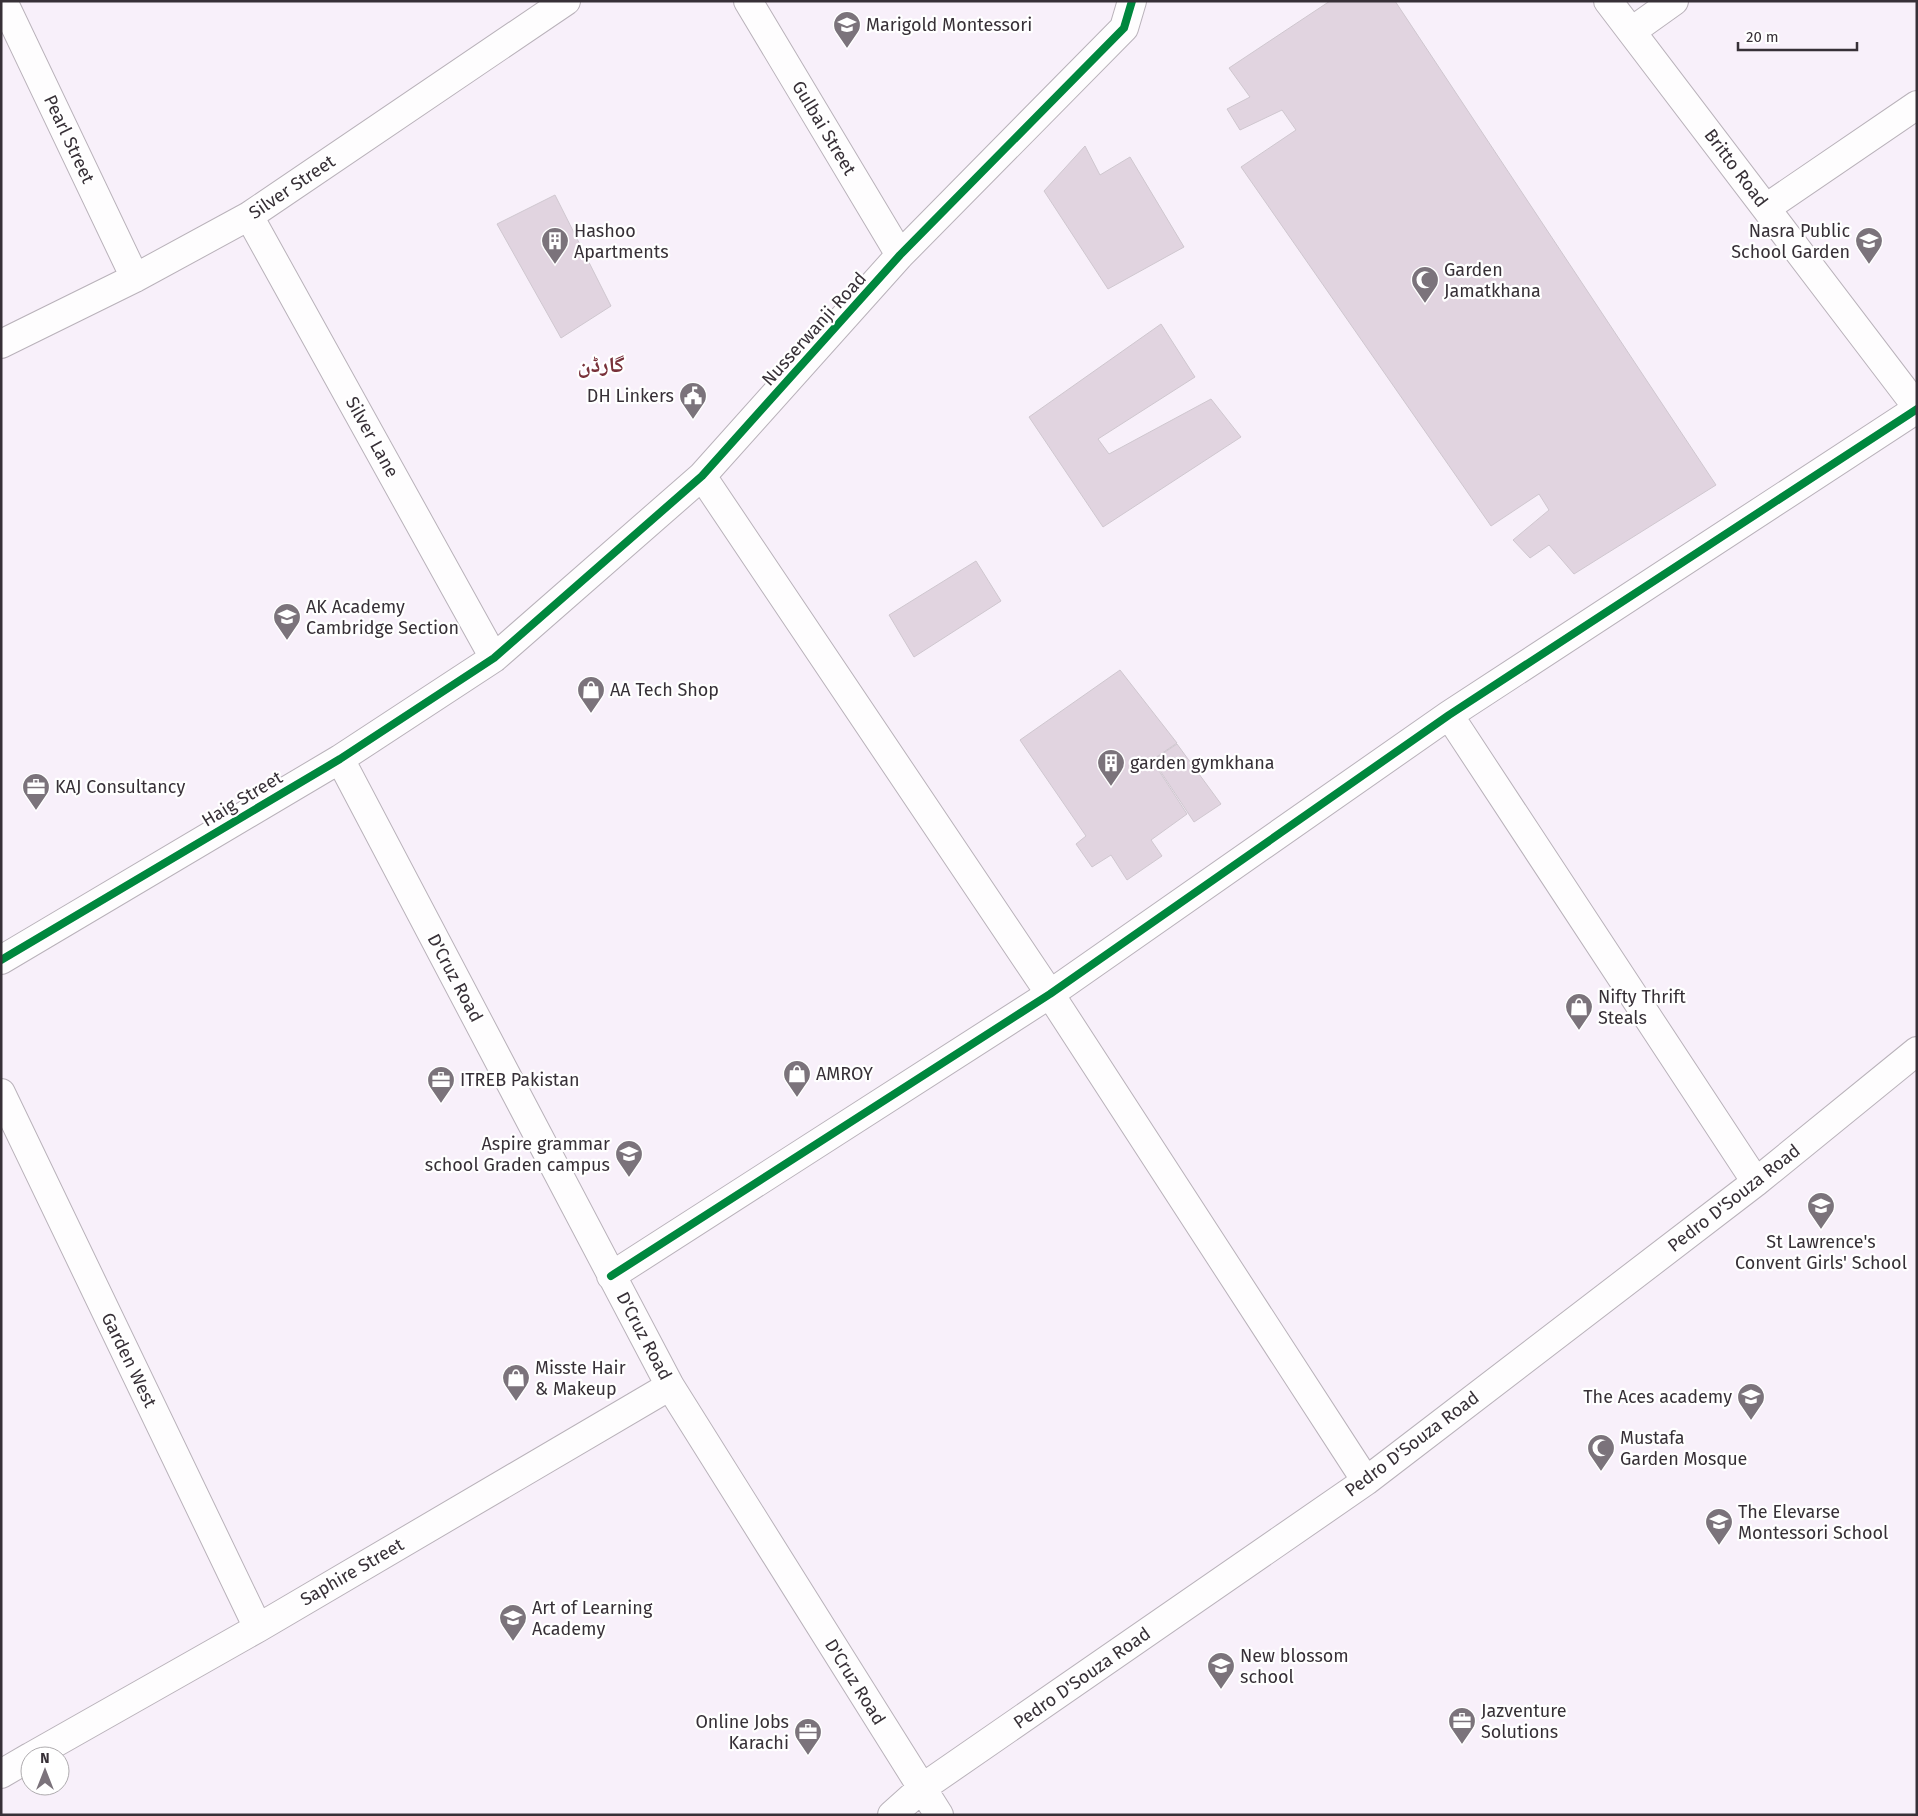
<svg xmlns="http://www.w3.org/2000/svg" width="1918" height="1816" viewBox="0 0 1918 1816" font-family="'Fira Sans','Noto Naskh Arabic',sans-serif">
<rect width="100%" height="100%" fill="#f8f0fa"/>
<!-- building -->
<path fill="#e1d4e0" stroke="#cfc7cf" d="M1330 1H1395L1716 485 1574 574 1549 545 1530 558 1513 540 1549 510 1539 494 1491 526 1241 167 1296 130 1282 110 1240 130 1227 109 1250 97 1229 68Z
M1085 146 1100 175 1130 157 1184 247 1108 289 1044 191Z
M555 195 611 306 561 338 497 224Z
M1161 324 1195 377 1098 439 1109 454 1211 399 1241 437 1103 527 1029 417Z
M976 561 1001 601 914 657 889 615Z
M1120 670 1177 743 1152 760 1187 814 1151 840 1162 856 1127 880 1111 855 1092 867 1076 844 1086 836 1020 740Z
M1177 744 1221 804 1194 822 1153 760Z"/>
<g fill="none" stroke-linecap="round" stroke-linejoin="round">
<defs>
<path id="minor" d="M3 1 135 278
M748 1 900 255
M1608 1 1917 407
M1632 31 1674 1
M1766 208 1917 105
M249 216 494 658
M1 344 135 278 249 216 566 1
M702 476 1050 994 1366 1481
M1449 715 1756 1182
M340 759 670 1386 939 1815
M1 960 340 759 494 658 702 476 900 255 1124 28 1132 1
M1 1093 258 1628
M611 1276 1050 994 1449 715 1917 409
M32 1756 258 1628 670 1386
M1 1774 30 1757
M892 1815 922 1788 1366 1481 1756 1182 1917 1051"/>
</defs>
<!-- minor casing -->
<use href="#minor" stroke="#b9b2ba" stroke-width="30"/>
<!-- minor -->
<use href="#minor" stroke="#fefdfe" stroke-width="28"/>
<defs>
<path id="cycleway" d="M1 960 340 759 494 658 702 476 900 255 1124 28 1132 1
M611 1276 1050 994 1449 715 1917 409"/>
</defs>
<!-- cycleway casing -->
<use href="#cycleway" stroke="#fff" stroke-width="11"/>
<!-- cycleway -->
<use href="#cycleway" stroke="#00873e" stroke-width="8"/>
</g>
<!-- icons -->
<defs>
<symbol id="school-pin" viewBox="-11 -11 22 30"><path d="M0 17L-7.5 6A9.5 9.5 0 1 1 7.5 6Z" fill="#7b737b" stroke="#fff"/><path d="M0-5L7-2L0 1L-7-2ZM-4 1L0 2.5L4 1V4Q0 6-4 4Z" fill="#fff"/></symbol>
<symbol id="building-pin" viewBox="-11 -11 22 30"><path d="M0 17L-7.5 6A9.5 9.5 0 1 1 7.5 6Z" fill="#7b737b" stroke="#fff"/><path d="M-4-6H4V6H1V3H-1V6H-4ZM-2.5-4.3h1.7v1.8h-1.7ZM.8-4.3h1.7v1.8H.8ZM-2.5-1h1.7V.8h-1.7ZM.8-1h1.7V.8H.8Z" fill="#fff"/></symbol>
<symbol id="mosque-pin" viewBox="-11 -11 22 30"><path d="M0 17L-7.5 6A9.5 9.5 0 1 1 7.5 6Z" fill="#7b737b" stroke="#fff"/><path d="M3.5-4.9A6 6 0 1 0 3.5 4.9A5 5 0 1 1 3.5-4.9Z" fill="#fff"/></symbol>
<symbol id="civic-pin" viewBox="-11 -11 22 30"><path d="M0 17L-7.5 6A9.5 9.5 0 1 1 7.5 6Z" fill="#7b737b" stroke="#fff"/><path d="M-.6-6.5H3V-4.5H.6V-3L4-1V1h2V6H-6V1h2V-1L-.6-3ZM-1.2 2.5V6h2.4V2.5Z" fill="#fff"/></symbol>
<symbol id="shop-pin" viewBox="-11 -11 22 30"><path d="M0 17L-7.5 6A9.5 9.5 0 1 1 7.5 6Z" fill="#7b737b" stroke="#fff"/><path d="M-5-2.5h2.3a2.7 3.5 0 0 1 5.4 0H5L5.5 6h-11ZM-1.5-2.5h3a1.5 2.3 0 0 0-3 0Z" fill="#fff"/></symbol>
<symbol id="office-pin" viewBox="-11 -11 22 30"><path d="M0 17L-7.5 6A9.5 9.5 0 1 1 7.5 6Z" fill="#7b737b" stroke="#fff"/><path d="M-6-3h4V-5.5h4V-3h4V5H-6ZM-1-4.5V-3h2v-1.5ZM-6 0V1H6V0Z" fill="#fff"/></symbol>
</defs>
<g fill-rule="evenodd">
<use href="#school-pin" x="831" y="9" width="32" height="43"/>
<use href="#building-pin" x="539" y="225" width="32" height="43"/>
<use href="#school-pin" x="1853" y="225" width="32" height="43"/>
<use href="#mosque-pin" x="1409" y="264" width="32" height="43"/>
<use href="#civic-pin" x="677" y="380" width="32" height="43"/>
<use href="#school-pin" x="271" y="601" width="32" height="43"/>
<use href="#shop-pin" x="575" y="674" width="32" height="43"/>
<use href="#building-pin" x="1095" y="747" width="32" height="43"/>
<use href="#office-pin" x="20" y="771" width="32" height="43"/>
<use href="#shop-pin" x="1563" y="991" width="32" height="43"/>
<use href="#shop-pin" x="781" y="1058" width="32" height="43"/>
<use href="#office-pin" x="425" y="1064" width="32" height="43"/>
<use href="#school-pin" x="613" y="1138" width="32" height="43"/>
<use href="#school-pin" x="1805" y="1190" width="32" height="43"/>
<use href="#shop-pin" x="500" y="1362" width="32" height="43"/>
<use href="#school-pin" x="1735" y="1381" width="32" height="43"/>
<use href="#mosque-pin" x="1585" y="1432" width="32" height="43"/>
<use href="#school-pin" x="1703" y="1506" width="32" height="43"/>
<use href="#school-pin" x="497" y="1602" width="32" height="43"/>
<use href="#school-pin" x="1205" y="1650" width="32" height="43"/>
<use href="#office-pin" x="1446" y="1705" width="32" height="43"/>
<use href="#office-pin" x="792" y="1716" width="32" height="43"/>
</g>
<g text-anchor="middle" stroke-width="4.5" stroke-linejoin="round" paint-order="stroke">
<!-- poi labels -->
<g font-size="18" fill="#373037" stroke="#fff" text-anchor="start">
<text x="866" y="31">Marigold Montessori</text>
<text x="574" y="237">Hashoo<tspan x="574" dy="21">Apartments</tspan></text>
<text x="1850" y="237" text-anchor="end">Nasra Public<tspan x="1850" dy="21">School Garden</tspan></text>
<text x="1444" y="276">Garden<tspan x="1444" dy="21">Jamatkhana</tspan></text>
<text x="674" y="402" text-anchor="end">DH Linkers</text>
<text x="306" y="613">AK Academy<tspan x="306" dy="21">Cambridge Section</tspan></text>
<text x="610" y="696">AA Tech Shop</text>
<text x="1130" y="769">garden gymkhana</text>
<text x="55" y="793">KAJ Consultancy</text>
<text x="1598" y="1003">Nifty Thrift<tspan x="1598" dy="21">Steals</tspan></text>
<text x="816" y="1080">AMROY</text>
<text x="460" y="1086">ITREB Pakistan</text>
<text x="610" y="1150" text-anchor="end">Aspire grammar<tspan x="610" dy="21">school Graden campus</tspan></text>
<text x="1821" y="1248" text-anchor="middle">St Lawrence's<tspan x="1821" dy="21">Convent Girls' School</tspan></text>
<text x="535" y="1374">Misste Hair<tspan x="535" dy="21">&amp; Makeup</tspan></text>
<text x="1732" y="1403" text-anchor="end">The Aces academy</text>
<text x="1620" y="1444">Mustafa<tspan x="1620" dy="21">Garden Mosque</tspan></text>
<text x="1738" y="1518">The Elevarse<tspan x="1738" dy="21">Montessori School</tspan></text>
<text x="532" y="1614">Art of Learning<tspan x="532" dy="21">Academy</tspan></text>
<text x="1240" y="1662">New blossom<tspan x="1240" dy="21">school</tspan></text>
<text x="1481" y="1717">Jazventure<tspan x="1481" dy="21">Solutions</tspan></text>
<text x="789" y="1728" text-anchor="end">Online Jobs<tspan x="789" dy="21">Karachi</tspan></text>
</g>
<!-- street labels -->
<g font-size="18" fill="#373037" stroke="#fff">
<text transform="translate(824 128) rotate(59)" y="6">Gulbai Street</text>
<text transform="translate(69 139) rotate(65)" y="6">Pearl Street</text>
<text transform="translate(1736 168) rotate(53)" y="6">Britto Road</text>
<text transform="translate(292 187) rotate(-34)" y="6">Silver Street</text>
<text transform="translate(814 329) rotate(-48)" y="6">Nusserwanji Road</text>
<text transform="translate(372 437) rotate(61)" y="6">Silver Lane</text>
<text transform="translate(242 799) rotate(-31)" y="6">Haig Street</text>
<text transform="translate(455 978) rotate(62)" y="6">D'Cruz Road</text>
<text transform="translate(1734 1198) rotate(-38)" y="6">Pedro D'Souza Road</text>
<text transform="translate(644 1336) rotate(62)" y="6">D'Cruz Road</text>
<text transform="translate(129 1360) rotate(64)" y="6">Garden West</text>
<text transform="translate(1412 1444) rotate(-37)" y="6">Pedro D'Souza Road</text>
<text transform="translate(352 1572) rotate(-30)" y="6">Saphire Street</text>
<text transform="translate(1082 1678) rotate(-35)" y="6">Pedro D'Souza Road</text>
<text transform="translate(855 1682) rotate(58)" y="6">D'Cruz Road</text>
</g>
<!-- district labels -->
<g font-size="22" font-weight="bold" fill="#79313a" stroke="#fff">
<text x="601" y="372">گارڈن</text>
</g>
</g>
<!-- border -->
<rect width="1918" height="1816" fill="none" stroke="#373037" stroke-width="5"/>
<!-- north arrow -->
<g transform="translate(45 1771)"><circle r="24" fill="#ffffff" stroke="#afacaf"/>
<path d="M0-4L9 19L0 12L-9 19Z" fill="#7b737b"/>
<text y="-8" font-size="14" font-weight="bold" text-anchor="middle" fill="#373037">N</text>
</g>
<!-- scale -->
<path d="M1738 42v8h119v-8" fill="none" stroke="#373037" stroke-width="2.5"/>
<text x="1746" y="42" font-size="15" fill="#373037" stroke="#ffffff" stroke-width="4" paint-order="stroke">20 m</text>
</svg>
